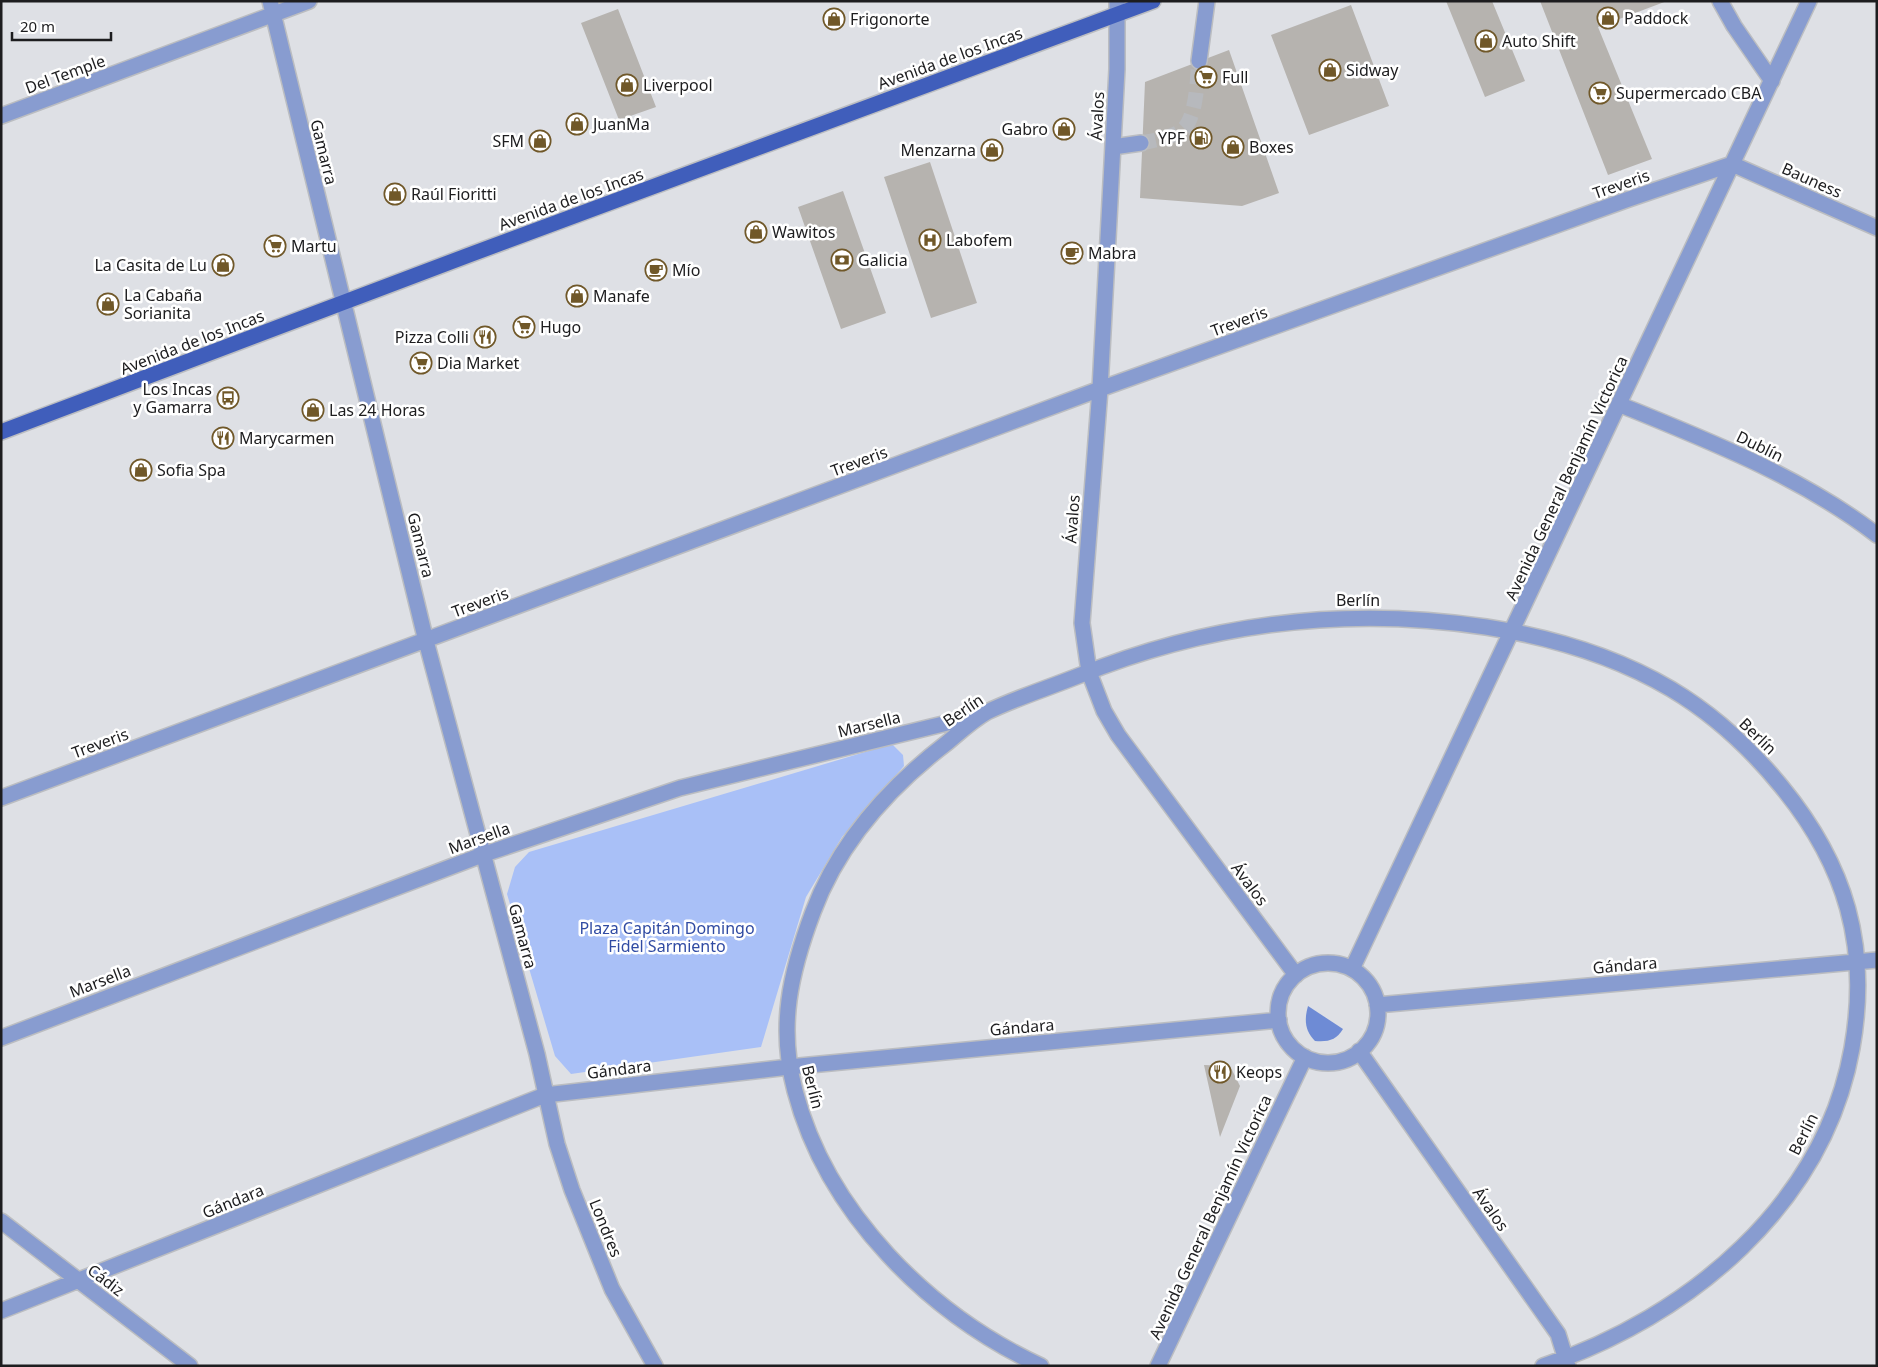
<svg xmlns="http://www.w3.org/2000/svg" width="1878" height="1367" font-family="'Noto Sans',sans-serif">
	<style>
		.green { fill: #a9c0f7 }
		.water { fill: #6e8bd5 }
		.building { fill: #b6b3af }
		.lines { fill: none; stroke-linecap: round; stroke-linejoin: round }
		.minor-tunnel { stroke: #b7b9bd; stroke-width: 15; stroke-dasharray: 15 8; stroke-linecap: butt }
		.minor-casing { stroke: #bbbdc1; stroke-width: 18 }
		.major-casing { stroke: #bbbdc1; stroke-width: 18 }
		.minor { stroke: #889cd0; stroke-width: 15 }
		.major { stroke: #405ebb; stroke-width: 15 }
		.labels { text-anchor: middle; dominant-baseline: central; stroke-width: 5; stroke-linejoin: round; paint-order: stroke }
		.poi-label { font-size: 16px; fill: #1d1d1f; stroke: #fff; text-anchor: start }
		.street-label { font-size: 16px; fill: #1d1d1f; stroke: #fff }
		.park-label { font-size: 16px; fill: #304ba3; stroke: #fff }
	</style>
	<rect width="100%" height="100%" fill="#dee0e5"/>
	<path class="green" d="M892,744L903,755L904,766L842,837L806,897L761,1047L571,1074L555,1056L507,894L515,867L529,852Z"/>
	<path class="water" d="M1308,1006L1343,1029C1336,1040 1329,1042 1315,1041C1305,1031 1304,1020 1308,1006Z"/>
	<path class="building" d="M1446,1H1492L1525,81L1485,97Z
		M1540,1H1667L1598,27L1652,159L1608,175Z
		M1351,5L1389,106L1309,135L1271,35Z
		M618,9L656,107L619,120L581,23Z
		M1229,50L1279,193L1242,206L1140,198L1145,82Z
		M930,162L977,303L931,318L884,177Z
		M843,191L886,313L841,329L798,207Z
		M1204,1065L1230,1066L1240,1086L1220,1137Z"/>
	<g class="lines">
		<path class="minor-tunnel" d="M1141,143C1155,140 1171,138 1182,130C1197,119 1197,78 1199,61"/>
		<g class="minor-casing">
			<path id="minor" d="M270,1L426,641L537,1054L557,1144L572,1190L612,1289L655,1366
				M1117,1V69L1100,389L1082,623L1089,672L1104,711L1118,735L1296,975
				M1720,1L1734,26L1772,81
				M1199,61L1207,1
				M1,116L309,1
				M1113,147L1141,143
				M1621,405C1709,441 1800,476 1877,535
				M1,798L1100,389L1629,199L1732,164L1877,228
				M1278 1013a50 50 0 1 1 100 0a50 50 0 1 1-100 0Z
				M1352,969L1809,1
				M1377,1005L1877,960
				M1,1038L482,855L680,788L976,716
				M1359,1051L1558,1334L1568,1366
				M1,1221L190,1366
				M1,1311L545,1095L789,1067L1279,1020
				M1041,1366C929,1314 827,1213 795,1091C778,1027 790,973 813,912C839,842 889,787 948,742C960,732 973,720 987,712C1016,698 1048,688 1078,676C1209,623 1346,606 1486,627C1550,637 1615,656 1671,689C1713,714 1750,748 1781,786C1846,865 1870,946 1852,1048C1824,1205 1689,1317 1543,1366
				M1158,1366L1305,1057"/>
		</g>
		<g class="major-casing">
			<path id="major" d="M1,432L469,255L1153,1"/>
		</g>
		<use href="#minor" class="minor"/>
		<use href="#major" class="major"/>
	</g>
	<defs>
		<g id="shop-ring" transform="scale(1.125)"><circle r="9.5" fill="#fff" stroke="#705829" stroke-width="1.5"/><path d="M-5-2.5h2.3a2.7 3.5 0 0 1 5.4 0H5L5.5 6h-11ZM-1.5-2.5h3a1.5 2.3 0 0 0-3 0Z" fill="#705829"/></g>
		<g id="supermarket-ring" transform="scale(1.125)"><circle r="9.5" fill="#fff" stroke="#705829" stroke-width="1.5"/><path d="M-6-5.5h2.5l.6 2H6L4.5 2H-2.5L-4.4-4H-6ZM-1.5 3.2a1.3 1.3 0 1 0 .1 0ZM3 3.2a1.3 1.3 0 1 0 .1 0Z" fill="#705829"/></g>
		<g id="fuel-ring" transform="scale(1.125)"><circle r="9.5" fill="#fff" stroke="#705829" stroke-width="1.5"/><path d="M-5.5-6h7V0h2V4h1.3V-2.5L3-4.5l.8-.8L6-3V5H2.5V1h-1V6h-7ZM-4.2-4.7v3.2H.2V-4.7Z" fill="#705829"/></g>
		<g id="hospital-ring" transform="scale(1.125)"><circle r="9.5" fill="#fff" stroke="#705829" stroke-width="1.5"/><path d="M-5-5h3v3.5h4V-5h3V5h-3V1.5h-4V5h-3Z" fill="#705829"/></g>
		<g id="cafe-ring" transform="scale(1.125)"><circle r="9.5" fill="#fff" stroke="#705829" stroke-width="1.5"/><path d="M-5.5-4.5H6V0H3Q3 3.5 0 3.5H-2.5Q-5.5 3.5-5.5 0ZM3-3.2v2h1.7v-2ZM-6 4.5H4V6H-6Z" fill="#705829"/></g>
		<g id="bank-ring" transform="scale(1.125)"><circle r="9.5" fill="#fff" stroke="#705829" stroke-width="1.5"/><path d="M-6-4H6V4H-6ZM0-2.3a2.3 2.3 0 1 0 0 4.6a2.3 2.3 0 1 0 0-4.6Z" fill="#705829"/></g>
		<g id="restaurant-ring" transform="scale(1.125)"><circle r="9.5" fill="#fff" stroke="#705829" stroke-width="1.5"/><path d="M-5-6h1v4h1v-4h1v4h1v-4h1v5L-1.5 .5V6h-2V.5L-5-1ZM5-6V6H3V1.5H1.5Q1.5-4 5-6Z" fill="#705829"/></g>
		<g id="bus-ring" transform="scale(1.125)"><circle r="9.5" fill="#fff" stroke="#705829" stroke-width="1.5"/><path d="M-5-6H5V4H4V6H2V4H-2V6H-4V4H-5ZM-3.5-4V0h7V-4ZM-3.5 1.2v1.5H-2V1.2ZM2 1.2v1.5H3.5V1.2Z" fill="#705829"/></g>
	</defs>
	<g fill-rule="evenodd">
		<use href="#shop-ring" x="1608" y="18"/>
		<use href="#shop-ring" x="834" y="19"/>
		<use href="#shop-ring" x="1486" y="41"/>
		<use href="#shop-ring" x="1330" y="70"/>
		<use href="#supermarket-ring" x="1206" y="77"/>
		<use href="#shop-ring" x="627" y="85"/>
		<use href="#supermarket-ring" x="1600" y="93"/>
		<use href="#shop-ring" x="577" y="124"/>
		<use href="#shop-ring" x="1064" y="129"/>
		<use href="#fuel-ring" x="1201" y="138"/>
		<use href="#shop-ring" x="540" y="141"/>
		<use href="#shop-ring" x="1233" y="147"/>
		<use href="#shop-ring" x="992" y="150"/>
		<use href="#shop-ring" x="395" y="194"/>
		<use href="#shop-ring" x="756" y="232"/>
		<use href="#hospital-ring" x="930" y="240"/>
		<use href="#supermarket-ring" x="275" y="246"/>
		<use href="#cafe-ring" x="1072" y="253"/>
		<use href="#bank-ring" x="842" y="260"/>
		<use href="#shop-ring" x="223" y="265"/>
		<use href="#cafe-ring" x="656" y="270"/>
		<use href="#shop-ring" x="577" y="296"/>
		<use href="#shop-ring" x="108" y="304"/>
		<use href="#supermarket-ring" x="524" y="327"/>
		<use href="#restaurant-ring" x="485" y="337"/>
		<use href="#supermarket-ring" x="421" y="363"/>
		<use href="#bus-ring" x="228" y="398"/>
		<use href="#shop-ring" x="313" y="410"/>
		<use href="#restaurant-ring" x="223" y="438"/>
		<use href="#shop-ring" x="141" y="470"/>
		<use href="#restaurant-ring" x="1220" y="1072"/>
	</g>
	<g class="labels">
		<g class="poi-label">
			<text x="1624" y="18">Paddock</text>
			<text x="850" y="19">Frigonorte</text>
			<text x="1502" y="41">Auto Shift</text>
			<text x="1346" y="70">Sidway</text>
			<text x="1222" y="77">Full</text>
			<text x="643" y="85">Liverpool</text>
			<text x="1616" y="93">Supermercado CBA</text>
			<text x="593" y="124">JuanMa</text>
			<text x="1048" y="129" text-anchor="end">Gabro</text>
			<text x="1185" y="138" text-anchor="end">YPF</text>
			<text x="524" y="141" text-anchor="end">SFM</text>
			<text x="1249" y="147">Boxes</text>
			<text x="976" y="150" text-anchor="end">Menzarna</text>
			<text x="411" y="194">Raúl Fioritti</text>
			<text x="772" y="232">Wawitos</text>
			<text x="946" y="240">Labofem</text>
			<text x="291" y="246">Martu</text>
			<text x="1088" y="253">Mabra</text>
			<text x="858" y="260">Galicia</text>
			<text x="207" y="265" text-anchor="end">La Casita de Lu</text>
			<text x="672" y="270">Mío</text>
			<text x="124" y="295">La Cabaña<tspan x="124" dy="18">Sorianita</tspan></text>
			<text x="593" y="296">Manafe</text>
			<text x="540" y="327">Hugo</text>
			<text x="469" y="337" text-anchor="end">Pizza Colli</text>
			<text x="437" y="363">Dia Market</text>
			<text x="212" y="389" text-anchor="end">Los Incas<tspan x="212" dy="18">y Gamarra</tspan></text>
			<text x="329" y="410">Las 24 Horas</text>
			<text x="239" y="438">Marycarmen</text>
			<text x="157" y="470">Sofia Spa</text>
			<text x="1236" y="1072">Keops</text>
		</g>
		<g class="street-label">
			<text transform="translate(950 58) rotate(-20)">Avenida de los Incas</text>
			<text transform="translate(65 74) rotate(-20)">Del Temple</text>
			<text transform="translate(1097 116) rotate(-87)">Ávalos</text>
			<text transform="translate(324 152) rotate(76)">Gamarra</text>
			<text transform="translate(1812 180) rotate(24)">Bauness</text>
			<text transform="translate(1621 184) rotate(-19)">Treveris</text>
			<text transform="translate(571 199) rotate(-20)">Avenida de los Incas</text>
			<text transform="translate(1239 321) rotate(-20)">Treveris</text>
			<text transform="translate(192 342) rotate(-21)">Avenida de los Incas</text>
			<text transform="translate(1760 446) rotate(26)">Dublín</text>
			<text transform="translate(859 461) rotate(-20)">Treveris</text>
			<text transform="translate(1566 478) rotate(-65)">Avenida General Benjamín Victorica</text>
			<text transform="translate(1072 519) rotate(-86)">Ávalos</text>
			<text transform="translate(421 545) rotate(76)">Gamarra</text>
			<text x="1358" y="600">Berlín</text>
			<text transform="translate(480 602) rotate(-20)">Treveris</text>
			<text transform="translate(963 710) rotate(-34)">Berlín</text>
			<text transform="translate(869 724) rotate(-14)">Marsella</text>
			<text transform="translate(1758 736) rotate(44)">Berlín</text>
			<text transform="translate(100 743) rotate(-20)">Treveris</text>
			<text transform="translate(479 838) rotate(-20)">Marsella</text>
			<text transform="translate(1250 884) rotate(53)">Ávalos</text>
			<text transform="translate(523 936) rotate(75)">Gamarra</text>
			<text transform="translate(1625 965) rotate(-5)">Gándara</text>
			<text transform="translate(100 981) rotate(-21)">Marsella</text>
			<text transform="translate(1022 1027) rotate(-5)">Gándara</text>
			<text transform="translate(619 1069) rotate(-7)">Gándara</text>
			<text transform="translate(813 1087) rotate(76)">Berlín</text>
			<text transform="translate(1803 1134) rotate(-63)">Berlín</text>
			<text transform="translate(233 1201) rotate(-22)">Gándara</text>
			<text transform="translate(1491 1209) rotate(55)">Ávalos</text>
			<text transform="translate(1210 1217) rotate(-65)">Avenida General Benjamín Victorica</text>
			<text transform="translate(606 1228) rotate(68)">Londres</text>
			<text transform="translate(106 1280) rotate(37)">Cádiz</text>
		</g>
		<g class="park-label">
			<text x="667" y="928">Plaza Capitán Domingo<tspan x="667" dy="18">Fidel Sarmiento</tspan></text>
		</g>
	</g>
	<rect width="1878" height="1367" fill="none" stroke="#1d1d1f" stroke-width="5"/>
	<path d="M12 32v8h99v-8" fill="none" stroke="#1d1d1f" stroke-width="2.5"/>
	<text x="20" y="32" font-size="15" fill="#1d1d1f" stroke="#ffffff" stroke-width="4" paint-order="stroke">20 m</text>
</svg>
